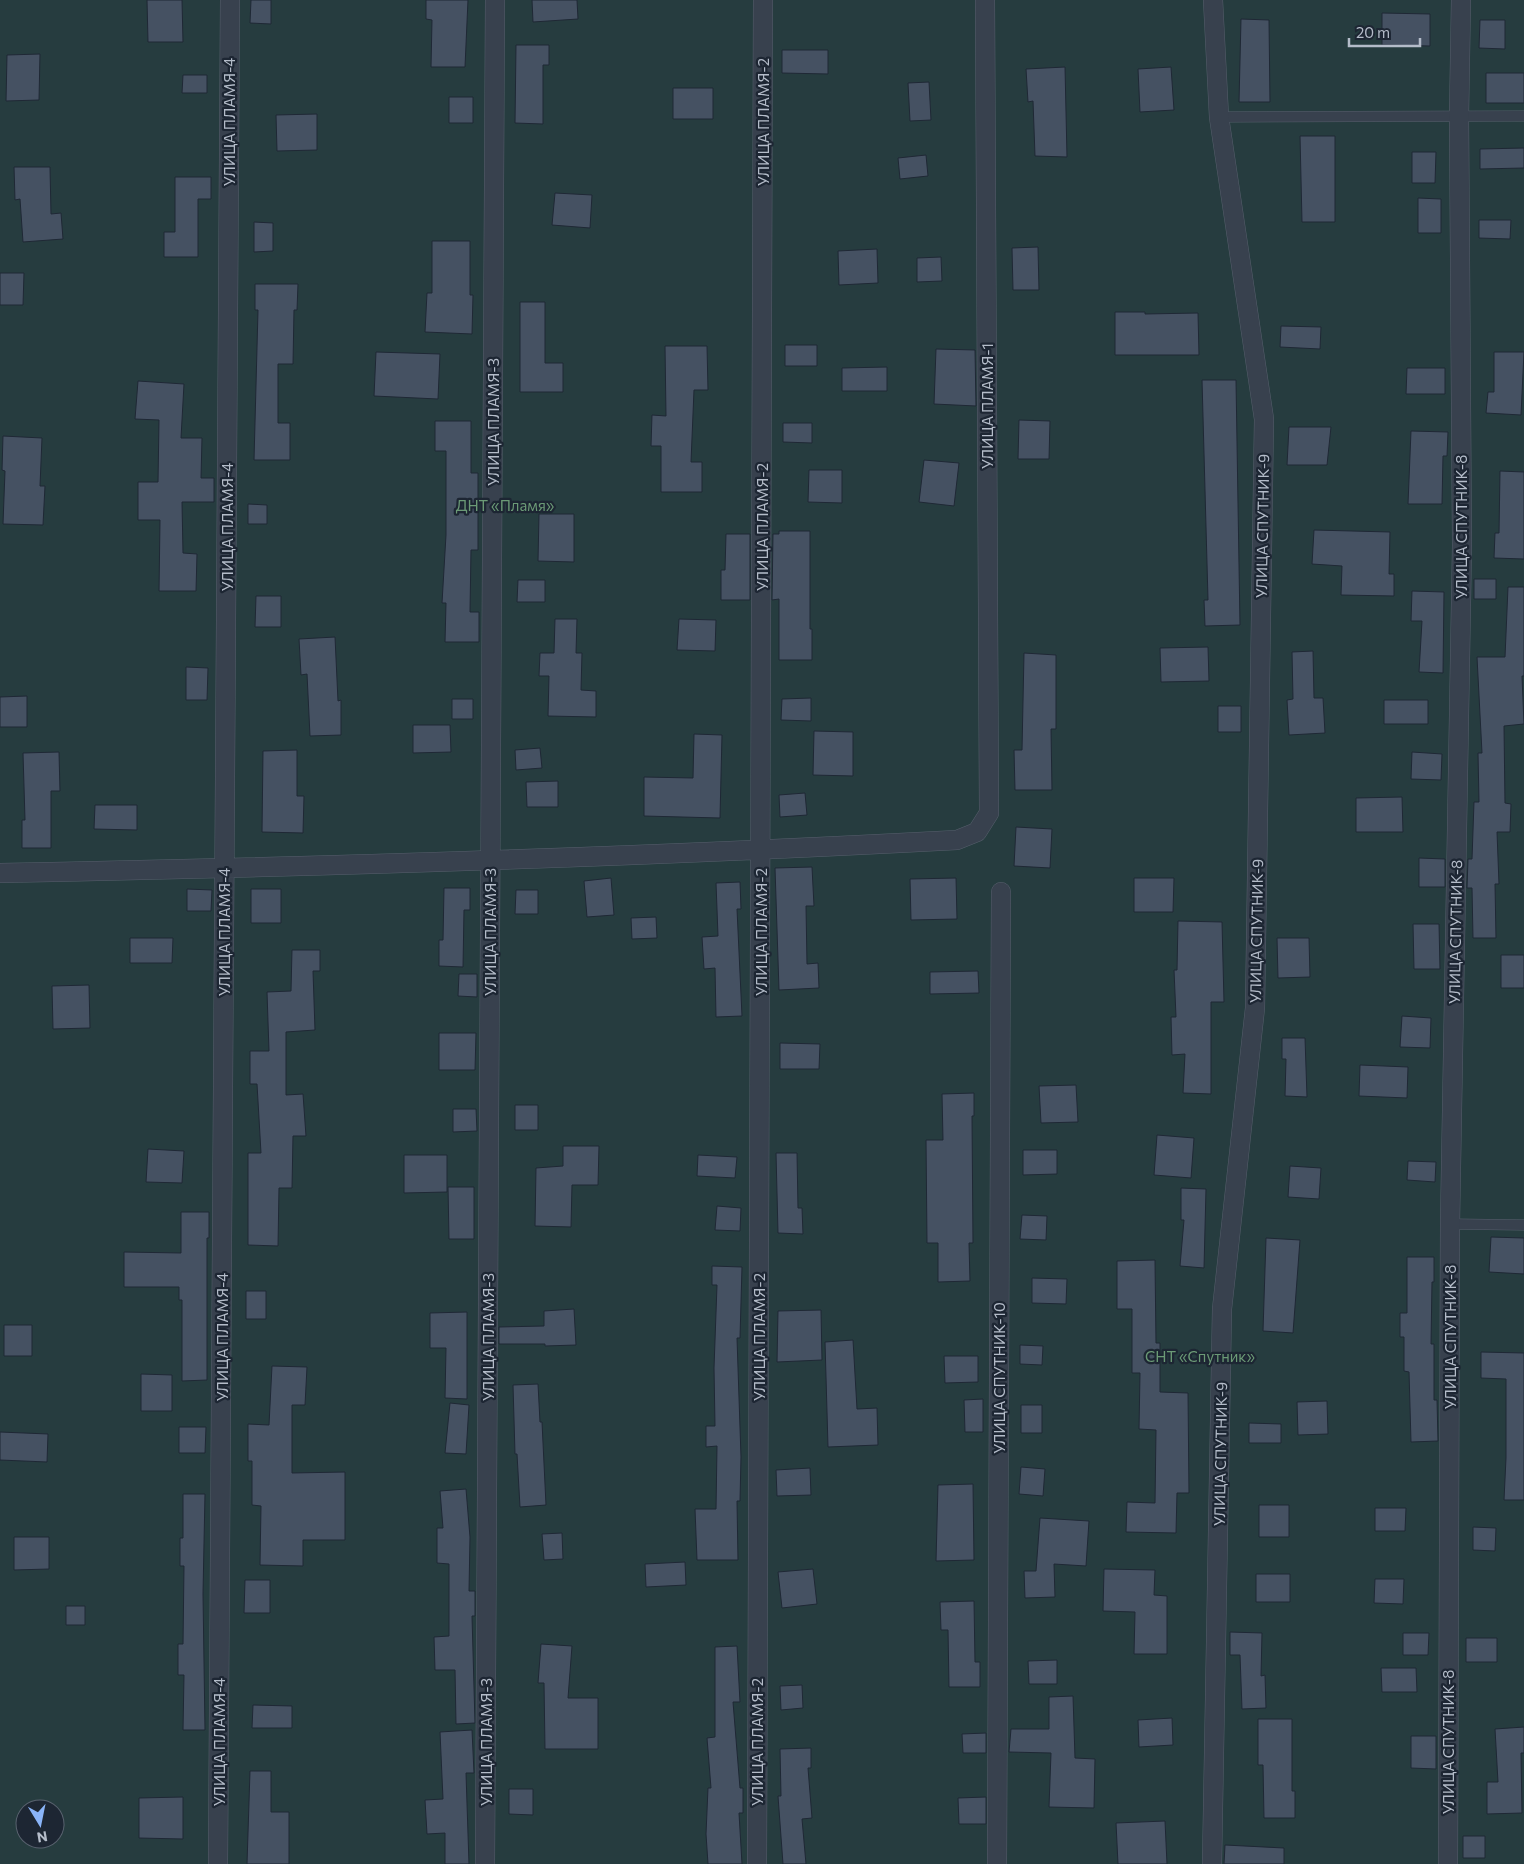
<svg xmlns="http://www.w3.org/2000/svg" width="1524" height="1864" font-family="Commissioner,sans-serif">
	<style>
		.green { fill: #263c3f; fill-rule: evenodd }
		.building { fill: #455162; stroke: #1f2835 }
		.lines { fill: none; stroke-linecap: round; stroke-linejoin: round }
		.service-casing { stroke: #565f6c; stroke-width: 11 }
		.minor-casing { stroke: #565f6c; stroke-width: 20 }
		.service { stroke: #38414e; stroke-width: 10 }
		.minor { stroke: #38414e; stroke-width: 19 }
		.labels { text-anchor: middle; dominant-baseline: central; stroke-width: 4.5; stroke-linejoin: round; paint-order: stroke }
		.street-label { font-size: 15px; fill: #b4bcc9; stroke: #1d2633 }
		.park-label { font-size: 15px; fill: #6b9a76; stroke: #1d2633 }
	</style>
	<rect width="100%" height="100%" fill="#242f3e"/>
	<path class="green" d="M0,0H1524V1864H0ZM25,1809H55V1839H25Z"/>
	<path class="building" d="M147,0H182L183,42H148Z
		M251,0H271V24L250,23Z
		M426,0H468L465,67H431L432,20L426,19Z
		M532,0H577L578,19L533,22Z
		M1382,13L1430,14V46L1382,45Z
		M1241,19L1269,20L1270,102H1239Z
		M1480,20H1505V49L1479,48Z
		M516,45H549V65H543V124L515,123Z
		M782,50H828V74L782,73Z
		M40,54L39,100L6,101L7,55Z
		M1065,67L1067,157L1035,156L1033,101L1028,102L1026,69Z
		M1171,67L1174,110L1140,112L1138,69Z
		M1486,73H1524V103H1486Z
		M183,75H207V93H182Z
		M929,82L931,120L910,121L908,83Z
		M673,88H713V119H673Z
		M449,97H473V123H449Z
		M317,114V150L277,151L276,115Z
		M1300,136H1335V222H1302Z
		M1524,148V168L1480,169V149Z
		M1412,152H1436L1435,183H1412Z
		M926,155L928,176L900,179L898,158Z
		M14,167H50L51,214L61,213L63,239L23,242L20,199L15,200Z
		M175,177H211V199H198V257H164V232H175Z
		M555,193L592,195L590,228L552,225Z
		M1418,198L1441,199V233H1418Z
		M1479,220H1511L1510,239L1479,238Z
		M254,222L273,223V251L254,252Z
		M432,241H470V295H473L472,334L425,332L427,293H432Z
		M1038,247L1039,290H1013L1012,248Z
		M877,249L878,283L839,285L838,251Z
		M941,257L942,281L917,282V258Z
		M0,273H24L23,305H0Z
		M255,284H298L297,310H294L293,364H278V423H290V460H254L258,310H255Z
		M520,302H545V363H563V392H520Z
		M1115,312H1145V314L1198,313L1199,355H1115Z
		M1281,326L1321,327L1320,349L1280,347Z
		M785,345H817V366H785Z
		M665,346H707L708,390H694L691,462H702V492H661V446H651L652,415L666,416Z
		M936,349L975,350L976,406L934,404Z
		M376,352L440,354L438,399L374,396Z
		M1494,352H1524L1521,415L1486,413L1488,392H1494Z
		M887,367V391H842V368Z
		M1407,368H1445V394H1406Z
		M1202,380H1236L1240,625L1205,626L1204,600H1208Z
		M138,381L184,384L181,438H202L201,478H214V502H182L183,553L197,554L196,591H159L160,520H138V482H158L159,420L135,419Z
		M1019,420L1050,421L1049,459H1018Z
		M435,421H471V473H478V550H471L470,612H479V642H445L446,603H442L446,535V451H435Z
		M783,423H812V443L783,442Z
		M1289,427H1331L1327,465H1287Z
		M1411,431L1448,432L1447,456H1443L1442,504H1408Z
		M3,436L42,438L40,486H45L43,525L3,524L5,471L2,470Z
		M924,460L959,463L954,506L919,502Z
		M809,470H842V503L808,502Z
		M1500,471L1524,472V559L1494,558L1495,533H1499Z
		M248,504L267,505V524H248Z
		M539,514H574V562L538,561Z
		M1314,530L1390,532L1389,574H1394V596L1341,595L1342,566L1312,564Z
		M779,531H810V629H812V660H779V599L772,600L773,534H779Z
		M726,534H750V600H721V570H725Z
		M1474,579H1496V599H1474Z
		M518,580H545V602H517Z
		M1508,587H1524V676H1522L1524,724L1504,726L1505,803L1511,804L1510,832H1497L1499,884H1495L1496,938H1473L1472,888H1467L1468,859H1472L1474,802H1479L1478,753H1482L1477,657H1505Z
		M1412,591L1444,592L1443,673L1419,672L1422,621H1411Z
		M256,596H281V627H255Z
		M555,619H577L576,653H582L581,690L596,691V717L548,716L549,676H539L540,653H554Z
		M679,619L716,620L715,651L677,650Z
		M335,637L338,701L341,700V735L310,736L307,674L301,675L299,639Z
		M1208,647L1209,681L1161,682L1160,648Z
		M1313,651L1314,698H1323L1325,733L1289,735L1287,700L1293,699L1292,652Z
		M1024,653L1056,655V729H1051L1052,790H1015L1014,750H1022Z
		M186,667L208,668L207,700H186Z
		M27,696V727H0V697Z
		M811,698V721L781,720L782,699Z
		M452,699H473V719H452Z
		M1384,700H1428V724H1384Z
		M1218,706H1241V732H1218Z
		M413,725H450L451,752L413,753Z
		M814,731L853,732V776L813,775Z
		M694,734L722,735L720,818L644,816V777L693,778Z
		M540,748L542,768L516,770L515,750Z
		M297,750V796H304L303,833L262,832L263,751Z
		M59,752L60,791H51V848H22V820H25L23,753Z
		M1412,752L1442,754L1441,780L1411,779Z
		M558,781V807H527L526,782Z
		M805,793L807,815L780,817L779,795Z
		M1402,797L1403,832H1356V798Z
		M95,805H137V830L94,829Z
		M1016,827L1052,829L1050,868L1014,866Z
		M1419,858L1445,859V887H1419Z
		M812,867L814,906H806L807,964L818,963L819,988L779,990L775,868Z
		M611,878L614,915L587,917L584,881Z
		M956,878L957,919L911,920L910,879Z
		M1134,878H1174L1173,912H1134Z
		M740,882L741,909H737L742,1016L716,1017L715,968L704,969L702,937L718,936L716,883Z
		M444,888H470V910H464L463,967L439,966V940H443Z
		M187,889L212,890L211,911H187Z
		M251,889H281V923H251Z
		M516,890H538V914H515Z
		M656,917L657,938L632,939L631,918Z
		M1178,921L1222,922L1224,1002H1211V1094L1183,1093L1185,1054L1172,1055L1171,1017H1176L1174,970H1177Z
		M1413,924H1439L1440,969H1414Z
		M130,938H173L172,963H130Z
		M1277,938H1309L1310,977L1278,978Z
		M292,950H320V971H313L315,1030L286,1032V1095L303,1094L306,1136H293L292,1188H279L278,1246L248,1245V1153H261L257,1084H250V1051H269L267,992L291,991Z
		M1501,955H1524V988H1501Z
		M978,971L979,993L930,994V972Z
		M459,974H477V997L458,996Z
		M89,985L90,1028L53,1029L52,986Z
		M1402,1016L1431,1018L1430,1048L1400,1047Z
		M439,1033H476L475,1070H439Z
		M1282,1038H1305L1307,1097L1285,1096L1286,1059H1282Z
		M780,1043L820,1044L819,1069H780Z
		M1360,1065L1408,1067L1407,1098L1359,1096Z
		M1076,1085L1078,1122L1041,1123L1039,1086Z
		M974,1093V1116H972L973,1243H969L970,1281L938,1282V1243H927L926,1140H943L942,1094Z
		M515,1105H538V1130H515Z
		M453,1109H476L477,1131L453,1132Z
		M1157,1135L1194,1138L1191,1178L1154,1175Z
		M563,1146H599L598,1185H572L571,1227L535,1226L536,1168L563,1166Z
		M148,1149L184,1151L182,1183L146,1182Z
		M1023,1150H1057V1174L1023,1175Z
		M776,1153H797L798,1208H802L803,1234L778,1233Z
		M404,1155H447V1192L404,1193Z
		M698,1155L737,1157L735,1178L697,1176Z
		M1408,1161L1436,1162L1435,1182L1407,1180Z
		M1290,1166L1321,1168L1319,1199L1288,1197Z
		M448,1187H474V1239H449Z
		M1181,1188L1206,1189L1204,1268L1180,1266L1184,1220H1181Z
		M717,1206L741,1208L740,1231L715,1230Z
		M181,1212H209V1238H207V1380L182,1381V1300H179V1287H124V1252L181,1253Z
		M1022,1215L1047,1216L1046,1240L1020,1239Z
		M1491,1237L1524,1238V1274L1489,1272Z
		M1266,1238L1300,1240L1293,1333L1263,1331Z
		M1407,1257H1434V1282H1432L1431,1344H1434V1400H1437L1438,1441L1411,1442L1409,1372L1404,1371V1337H1400V1313H1407Z
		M1155,1260L1156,1343H1160V1392L1188,1393L1189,1493H1177L1176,1533L1126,1532L1127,1502L1155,1503L1156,1430L1139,1429L1140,1373H1132V1309H1117V1261Z
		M712,1266L742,1267L740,1338H737L741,1457L740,1501H737L738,1560H697L695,1509H716L717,1446L706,1447V1426H715L714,1368L717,1285H712Z
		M1032,1278L1067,1279L1066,1304L1032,1303Z
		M246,1291H266V1319H246Z
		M574,1309L576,1345L545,1346V1344H499V1327L544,1326V1311Z
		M821,1310L822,1360L777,1362L778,1311Z
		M467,1312V1399L445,1398L446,1348H430V1313Z
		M4,1325H32V1356H4Z
		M853,1340L857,1409L877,1408L878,1445L828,1447L825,1342Z
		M1020,1345L1043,1346L1042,1365L1020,1364Z
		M1481,1352L1524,1353V1500H1504L1506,1458V1379L1481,1378Z
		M944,1356H978V1382L945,1383Z
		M272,1366L307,1367L305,1405H292V1473L345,1472V1540H303V1566L260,1565L261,1506L252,1505V1461H248V1424L269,1425Z
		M141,1374L172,1375V1411H141Z
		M538,1384L540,1422H542L546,1505L520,1507L517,1454H515L513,1385Z
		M983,1399V1432H965L964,1400Z
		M1327,1401L1328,1434L1298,1435L1297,1402Z
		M450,1403L469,1405L466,1454L445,1453Z
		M1021,1405H1042V1433H1021Z
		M1249,1423L1281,1424V1443H1249Z
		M179,1427H206L205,1453H179Z
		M0,1432L48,1434L47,1462L0,1460Z
		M1021,1467L1045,1469L1043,1496L1019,1494Z
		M810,1468L811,1495L777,1496L776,1470Z
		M973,1484L974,1560L936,1561L938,1485Z
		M466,1489L470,1537L469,1591H475V1616H472L475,1723L456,1724L455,1670H435L434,1637L449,1636V1564L437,1563V1528H443L440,1491Z
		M183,1494H205L203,1594L205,1730H183L184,1675H178V1644H183L184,1566H180V1538H183Z
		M1259,1505H1289V1537H1259Z
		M1375,1508H1406L1405,1531H1375Z
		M1040,1518L1089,1521L1086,1566L1054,1564L1055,1597L1025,1598L1024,1571H1036Z
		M1473,1527L1496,1528L1495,1551L1473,1550Z
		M562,1533L563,1559L544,1560L542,1534Z
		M14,1537H49V1569L14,1570Z
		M685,1562L686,1585L646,1587L645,1564Z
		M813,1569L817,1604L782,1608L778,1572Z
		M1104,1569L1155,1570L1154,1595L1167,1596V1654H1134L1135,1612L1103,1611Z
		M1256,1574H1290V1602H1256Z
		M1375,1579H1404L1403,1604L1374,1603Z
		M245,1580H270V1613H244Z
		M974,1601L975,1662H980V1687H949L948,1630H941L940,1602Z
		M66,1606H85V1625H66Z
		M1230,1632L1262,1633L1261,1676L1265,1675L1266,1708L1242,1709L1240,1655H1230Z
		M1403,1633H1429L1428,1655H1403Z
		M1466,1638H1497V1662H1466Z
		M541,1644L572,1646L568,1698H598V1749H545L544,1683H538Z
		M737,1646L740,1702H733L740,1788H743V1813H739L742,1864H708L706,1834L708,1788H711L707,1738L715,1737V1647Z
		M1057,1660V1684H1029L1028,1661Z
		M1381,1668H1416L1417,1692H1382Z
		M802,1685L803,1708L781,1710L780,1686Z
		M1073,1696L1075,1758L1095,1759L1094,1808L1049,1807L1051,1753L1009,1752L1011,1729H1049V1697Z
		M253,1705L292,1706V1728H252Z
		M1172,1718L1173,1745L1139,1747L1138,1720Z
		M1258,1719H1292V1791H1295V1818H1264L1263,1765H1258Z
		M1524,1727V1753H1521L1522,1813L1487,1814V1782H1498L1495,1729Z
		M472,1730L474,1773H466L469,1864H445V1833L427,1834L425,1800L443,1799L440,1732Z
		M986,1733V1753H963L962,1734Z
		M1411,1736H1436V1769L1411,1768Z
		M811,1748V1768H808L812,1818L802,1819L806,1864H783L778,1796H781L780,1749Z
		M250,1771H271V1812H289V1864H247Z
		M509,1789H533V1815L509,1814Z
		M183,1797V1839L139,1838V1798Z
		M986,1797V1824H959L958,1798Z
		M1165,1821L1167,1864H1118L1116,1823Z
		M1463,1836H1485V1858H1463Z
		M1225,1845L1284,1848V1864H1224Z"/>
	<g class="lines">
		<g class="service-casing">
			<path id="service" d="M1219,117L1524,116
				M1450,1224L1524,1225"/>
		</g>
		<g class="minor-casing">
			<path id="minor" d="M0,873C319,867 638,857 957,840L977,832L989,813L985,0
				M218,1864L230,0
				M485,1864L495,0
				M757,1864L763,0
				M997,1864L1001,892
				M1212,1864L1222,1309L1255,1008L1264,419L1219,117L1213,0
				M1448,1864L1450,1224L1462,546L1459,116L1461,0"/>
		</g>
		<use href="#service" class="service"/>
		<use href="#minor" class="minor"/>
	</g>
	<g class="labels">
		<g class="street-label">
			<text transform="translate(229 122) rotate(-90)">УЛИЦА ПЛАМЯ-4</text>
			<text transform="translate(763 122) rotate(-90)">УЛИЦА ПЛАМЯ-2</text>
			<text transform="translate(987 406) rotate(-90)">УЛИЦА ПЛАМЯ-1</text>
			<text transform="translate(493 422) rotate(-90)">УЛИЦА ПЛАМЯ-3</text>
			<text transform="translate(1262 526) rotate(-89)">УЛИЦА СПУТНИК-9</text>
			<text transform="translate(227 527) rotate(-90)">УЛИЦА ПЛАМЯ-4</text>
			<text transform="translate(762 527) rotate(-90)">УЛИЦА ПЛАМЯ-2</text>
			<text transform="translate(1461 527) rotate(-90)">УЛИЦА СПУТНИК-8</text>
			<text transform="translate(1256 931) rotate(-89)">УЛИЦА СПУТНИК-9</text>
			<text transform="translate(224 932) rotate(-90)">УЛИЦА ПЛАМЯ-4</text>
			<text transform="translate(490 932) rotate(-90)">УЛИЦА ПЛАМЯ-3</text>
			<text transform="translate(761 932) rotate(-90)">УЛИЦА ПЛАМЯ-2</text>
			<text transform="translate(1455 932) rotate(-89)">УЛИЦА СПУТНИК-8</text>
			<text transform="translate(222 1337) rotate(-90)">УЛИЦА ПЛАМЯ-4</text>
			<text transform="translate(488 1337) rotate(-90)">УЛИЦА ПЛАМЯ-3</text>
			<text transform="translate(759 1337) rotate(-90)">УЛИЦА ПЛАМЯ-2</text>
			<text transform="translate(1450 1337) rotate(-90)">УЛИЦА СПУТНИК-8</text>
			<text transform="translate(999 1378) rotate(-90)">УЛИЦА СПУТНИК-10</text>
			<text transform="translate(1220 1454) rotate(-89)">УЛИЦА СПУТНИК-9</text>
			<text transform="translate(219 1742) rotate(-90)">УЛИЦА ПЛАМЯ-4</text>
			<text transform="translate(486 1742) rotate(-90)">УЛИЦА ПЛАМЯ-3</text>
			<text transform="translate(757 1742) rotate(-90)">УЛИЦА ПЛАМЯ-2</text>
			<text transform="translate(1448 1742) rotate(-90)">УЛИЦА СПУТНИК-8</text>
		</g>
		<g class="park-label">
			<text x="505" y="505">ДНТ «Пламя»</text>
			<text x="1200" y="1356">СНТ «Спутник»</text>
		</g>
	</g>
	<g transform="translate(40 1824) rotate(170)"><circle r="24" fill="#1d2633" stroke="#59626f"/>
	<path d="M0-4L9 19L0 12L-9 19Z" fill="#8ab4f8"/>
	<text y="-8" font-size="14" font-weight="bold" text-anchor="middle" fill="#b4bcc9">N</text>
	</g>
	<path d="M1349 38v8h71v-8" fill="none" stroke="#b4bcc9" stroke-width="2.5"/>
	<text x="1356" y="38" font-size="15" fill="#b4bcc9" stroke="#1d2633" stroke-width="4" paint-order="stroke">20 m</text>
</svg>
